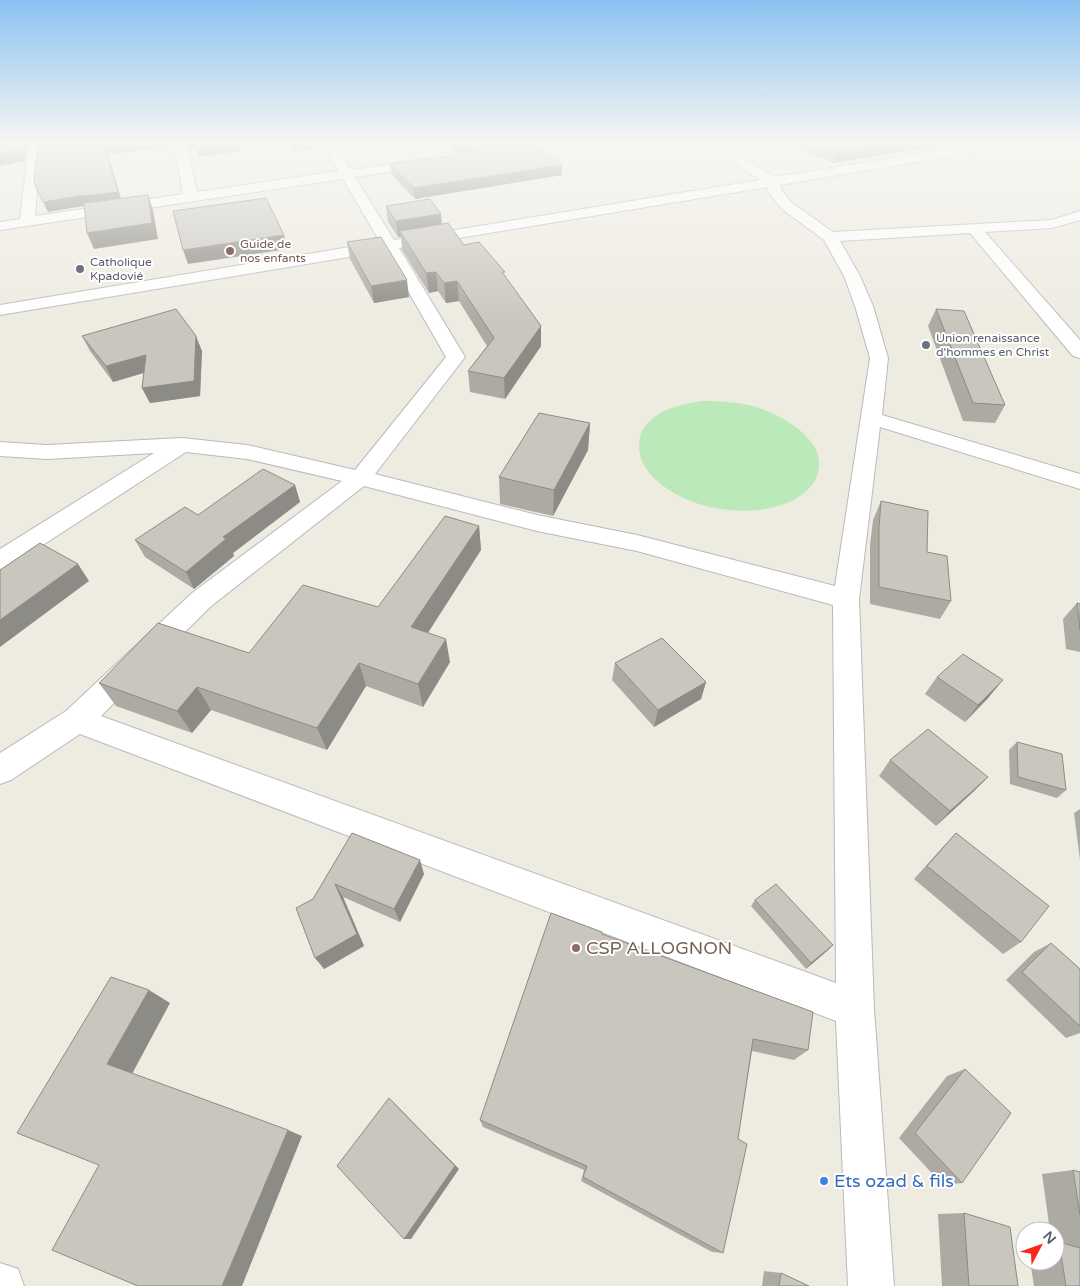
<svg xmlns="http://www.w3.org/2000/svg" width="1080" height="1286" font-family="'Varela Round',sans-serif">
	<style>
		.green { fill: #bbe9ba }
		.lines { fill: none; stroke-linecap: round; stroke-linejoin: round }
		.minor-casing { stroke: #b7babf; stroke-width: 2 }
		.minor { fill: #fff; fill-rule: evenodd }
		.wall { fill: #adaaa3 }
		.shaded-wall { fill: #8d8b85 }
		.building { fill: #c9c6be; stroke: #8d8b85 }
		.education-dot { fill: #8d6e63; stroke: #fff; stroke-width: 2 }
		.worship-dot { fill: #6b7280; stroke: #fff; stroke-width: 2 }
		.shop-dot { fill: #3f7fe0; stroke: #fff; stroke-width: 2 }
		.labels { text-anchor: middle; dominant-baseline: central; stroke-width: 4; stroke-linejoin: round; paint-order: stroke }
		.far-education-label { font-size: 12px; fill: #785e54; stroke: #fff; text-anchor: start }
		.far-worship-label { font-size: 12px; fill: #5b616d; stroke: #fff; text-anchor: start }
		.near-education-label { font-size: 18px; fill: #785e54; stroke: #fff; text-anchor: start }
		.near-shop-label { font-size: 18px; fill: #366cbe; stroke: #fff; text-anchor: start }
	</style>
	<rect width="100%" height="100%" fill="#eeebe1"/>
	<path class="green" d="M703,401C721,401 739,402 756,407C785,416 836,445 814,482C804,498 783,506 765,509C726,515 681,505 653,477C645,469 639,458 639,447C638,414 678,404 703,401Z"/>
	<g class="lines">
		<g class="minor-casing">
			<path id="minor" d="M29,143H41L35,216L183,194L174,143H186L197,192L338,171L322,143H334L351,170L429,158L434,159L436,162L429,166L355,177L394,240L760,180L705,143H719L775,177L985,143H1012L1006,147L780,185L782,191L792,203L833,232L1051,220L1080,211V220L1052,228L985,232L1080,340V358L1073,356L970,233L840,241L860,276L873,306L888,358L882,415L1080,474V489L880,427L859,599L874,1009L894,1286H848L836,1021L80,734L11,780L0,784V753L66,711L192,593L342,481L247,459L186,452L9,567L0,570V549L154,453L47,459L0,456V442L47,445L182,438L247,445L355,470L446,357L385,251L0,315V305L380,242L343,179L0,230V222L20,219ZM767,187L768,192L782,209L824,240L844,276L855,306L870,358L835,586L637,535L537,515L375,474L465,357L399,248ZM364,486L537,531L637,551L833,605L836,983L101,716L210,607Z
				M537,143H567L561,147L499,156L493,152L499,148Z
				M0,1263L18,1269L24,1286H0Z"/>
		</g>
		<use href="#minor" class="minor"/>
	</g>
	<path class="wall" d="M287,143H314V149L292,152Z
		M445,143H526L455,153Z
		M785,143H954L833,163Z
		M464,152L562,165V175L415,199L392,175L390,164L464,154Z
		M386,206L441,214L442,224L464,245L505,276L541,326V346L505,399L470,392L468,371L487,346L459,301L446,303L438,291L429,293L402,250L401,237H398L388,222Z
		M347,242L409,297L374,303L350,259Z
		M936,309L1005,405L995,423L963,421L928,326Z
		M82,336L202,351L200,396L150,403L142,388L144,373L113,382L90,351Z
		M590,423L588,450L553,516L500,504L499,477Z
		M295,485L300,502L233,553L234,556L194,589L145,557L135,540L198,515Z
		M881,501L927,552L951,601L940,619L870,604V545L873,520Z
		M479,526L481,550L428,633L450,662L423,707L366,686L327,750L211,710L192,733L116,706L99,683L249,653L378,607Z
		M1077,603L1080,604V652L1066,649L1063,619Z
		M615,663L706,682L701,699L654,727L612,680Z
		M937,677L989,697L965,722L925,694Z
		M1017,742L1066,790L1057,798L1010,784L1009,750Z
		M890,760L988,777L973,792L936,826L879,776Z
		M1080,809V860L1074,813Z
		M352,833L424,874L400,922L343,897L364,946L324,969L313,899Z
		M956,833L1021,942L1003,954L914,879L942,848Z
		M755,900L833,945L827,951L806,969L751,906Z
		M602,934L808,1050L794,1060L752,1051L738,1139L723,1253L712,1252L581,1181L584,1170L483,1127L480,1120Z
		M1051,943L1080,969V1033L1066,1038L1006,980L1034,952Z
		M965,1069L962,1183L943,1185L899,1138L947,1076Z
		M1073,1170L1080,1172V1286H1034L1030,1261H1055V1231H1050L1042,1174Z
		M964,1213L1018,1286H942L938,1214Z
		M764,1271L781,1273L809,1286H762Z"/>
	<path class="shaded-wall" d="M22,143H28L25,163L23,161L0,166V155Z
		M119,143H174L173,147L108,154L122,202L89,205L48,212L43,202L85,195L104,144Z
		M187,143H194L196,149L189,150Z
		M231,143H239L242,151L199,157L196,147Z
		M290,143H314V149L292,152Z
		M475,143H526L455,153V146Z
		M894,143H954L833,163L836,152Z
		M562,165V175L415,199L414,188Z
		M148,195L153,210L158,239L94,249L87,233Z
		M441,214L442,230L400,231L401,237H398L396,221Z
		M284,235L288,249L188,264L183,250Z
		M436,272L438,291L429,293L426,273Z
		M407,280L409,297L374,303L371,286Z
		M457,281L459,301L446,303L444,283Z
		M541,326V346L505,399L504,378Z
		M196,336L202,351L200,396L150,403L142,388Z
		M146,355L153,370L113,382L106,366Z
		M590,423L588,450L553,516L554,490Z
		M295,485L300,502L233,553L234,556L194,589L186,572L223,537Z
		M479,526L481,550L416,651L411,627Z
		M78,564L89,581L0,647V620Z
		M446,639L450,662L423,707L418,684Z
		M359,663L366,686L327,750L317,728Z
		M1003,680L989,697L965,722L978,705Z
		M706,682L701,699L654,727L658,710Z
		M197,687L211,710L192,733L177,711Z
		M988,777L973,792L936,826L950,811Z
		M420,860L424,874L400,922L394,909Z
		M335,884L343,897L364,946L324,969L315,958Z
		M833,945L827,951L806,969L811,963Z
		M149,990L170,1003L132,1074L107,1064Z
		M395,1104L459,1169L411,1239H404Z
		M288,1130L302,1136L242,1286H222Z"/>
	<path class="building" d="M0,143H22L20,154L19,151L0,155Z
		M38,143H119L104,144L118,192L85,196V195L43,202L34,183Z
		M194,143H231L196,147Z
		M452,143H475L455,146Z
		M531,143L562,165L414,188L390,164L465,154L464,152Z
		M813,143H894L836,152Z
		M148,195L152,223L87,233L84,203Z
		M266,198L284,235L183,250L173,211Z
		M430,199L441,214L396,221L386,206Z
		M448,223L464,245L479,242L505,272H502L541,326L504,378L468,371L494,338L457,281L444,283L436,272L426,273L400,231Z
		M381,237L407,280L371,286L347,242Z
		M176,309L196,336L194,381L142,388L146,355L106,366L82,336Z
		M936,309L964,311L1005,405L973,403Z
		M539,413L590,423L554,490L499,477Z
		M263,469L295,485L223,537L226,539L186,572L135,540L185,507L198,515Z
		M881,501L928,511L927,552L947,556L951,601L879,587V527Z
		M445,516L479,526L411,627L446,639L418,684L359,663L317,728L197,687L177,711L99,683L158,623L249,653L303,585L378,607Z
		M40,543L78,564L0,620V570Z
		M1077,603L1080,604V630Z
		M662,638L706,682L658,710L615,663Z
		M963,654L1003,680L978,705L937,677Z
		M928,729L988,777L950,811L890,760Z
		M1017,742L1062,754L1066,790L1018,777Z
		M352,833L420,860L394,909L335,884L357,934L315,958L296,908L313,899Z
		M956,833L1049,906L1021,942L927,866Z
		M776,884L833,945L811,963L755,900Z
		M551,913L602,932V934L813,1012L808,1050L753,1039L738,1139L747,1144L723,1253L583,1177L587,1166L480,1120Z
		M1051,943L1080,969V1026L1022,972Z
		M111,977L149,990L107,1064L288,1130L222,1286H138L52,1250L99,1165L17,1133Z
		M965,1069L1011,1113L962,1183L915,1133Z
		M389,1098L455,1166L404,1239L337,1166Z
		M1073,1170L1080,1172V1215Z
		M964,1213L1010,1227L1018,1286H969Z
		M1059,1242L1080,1248V1286H1066Z
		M781,1273L809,1286H779Z"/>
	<linearGradient id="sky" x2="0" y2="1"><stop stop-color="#8bc2f1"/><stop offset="0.44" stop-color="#f7f6f2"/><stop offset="1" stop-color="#f7f6f2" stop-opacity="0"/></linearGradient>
	<rect width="1080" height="323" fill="url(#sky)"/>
	<g class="education-dot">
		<circle cx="230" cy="251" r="5"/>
		<circle cx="576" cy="948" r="5"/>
	</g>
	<g class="worship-dot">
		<circle cx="80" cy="269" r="5"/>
		<circle cx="926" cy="345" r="5"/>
	</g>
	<circle class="shop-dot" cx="824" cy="1181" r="5"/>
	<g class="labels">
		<g class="far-education-label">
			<text x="240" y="244">Guide de<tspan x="240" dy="14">nos enfants</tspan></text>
		</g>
		<g class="far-worship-label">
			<text x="90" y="262">Catholique<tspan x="90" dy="14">Kpadovié</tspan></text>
			<text x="936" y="338">Union renaissance<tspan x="936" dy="14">d'hommes en Christ</tspan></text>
		</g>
		<g class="near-education-label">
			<text x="586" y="948">CSP ALLOGNON</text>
		</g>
		<g class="near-shop-label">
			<text x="834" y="1181">Ets ozad &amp; fils</text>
		</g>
	</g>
	<g transform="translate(1040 1246) rotate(49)"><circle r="24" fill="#ffffff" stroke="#bdbfc1"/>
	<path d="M0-4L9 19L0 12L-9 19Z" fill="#fb291a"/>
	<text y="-8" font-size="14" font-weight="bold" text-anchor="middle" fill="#5a5e64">N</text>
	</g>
</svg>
